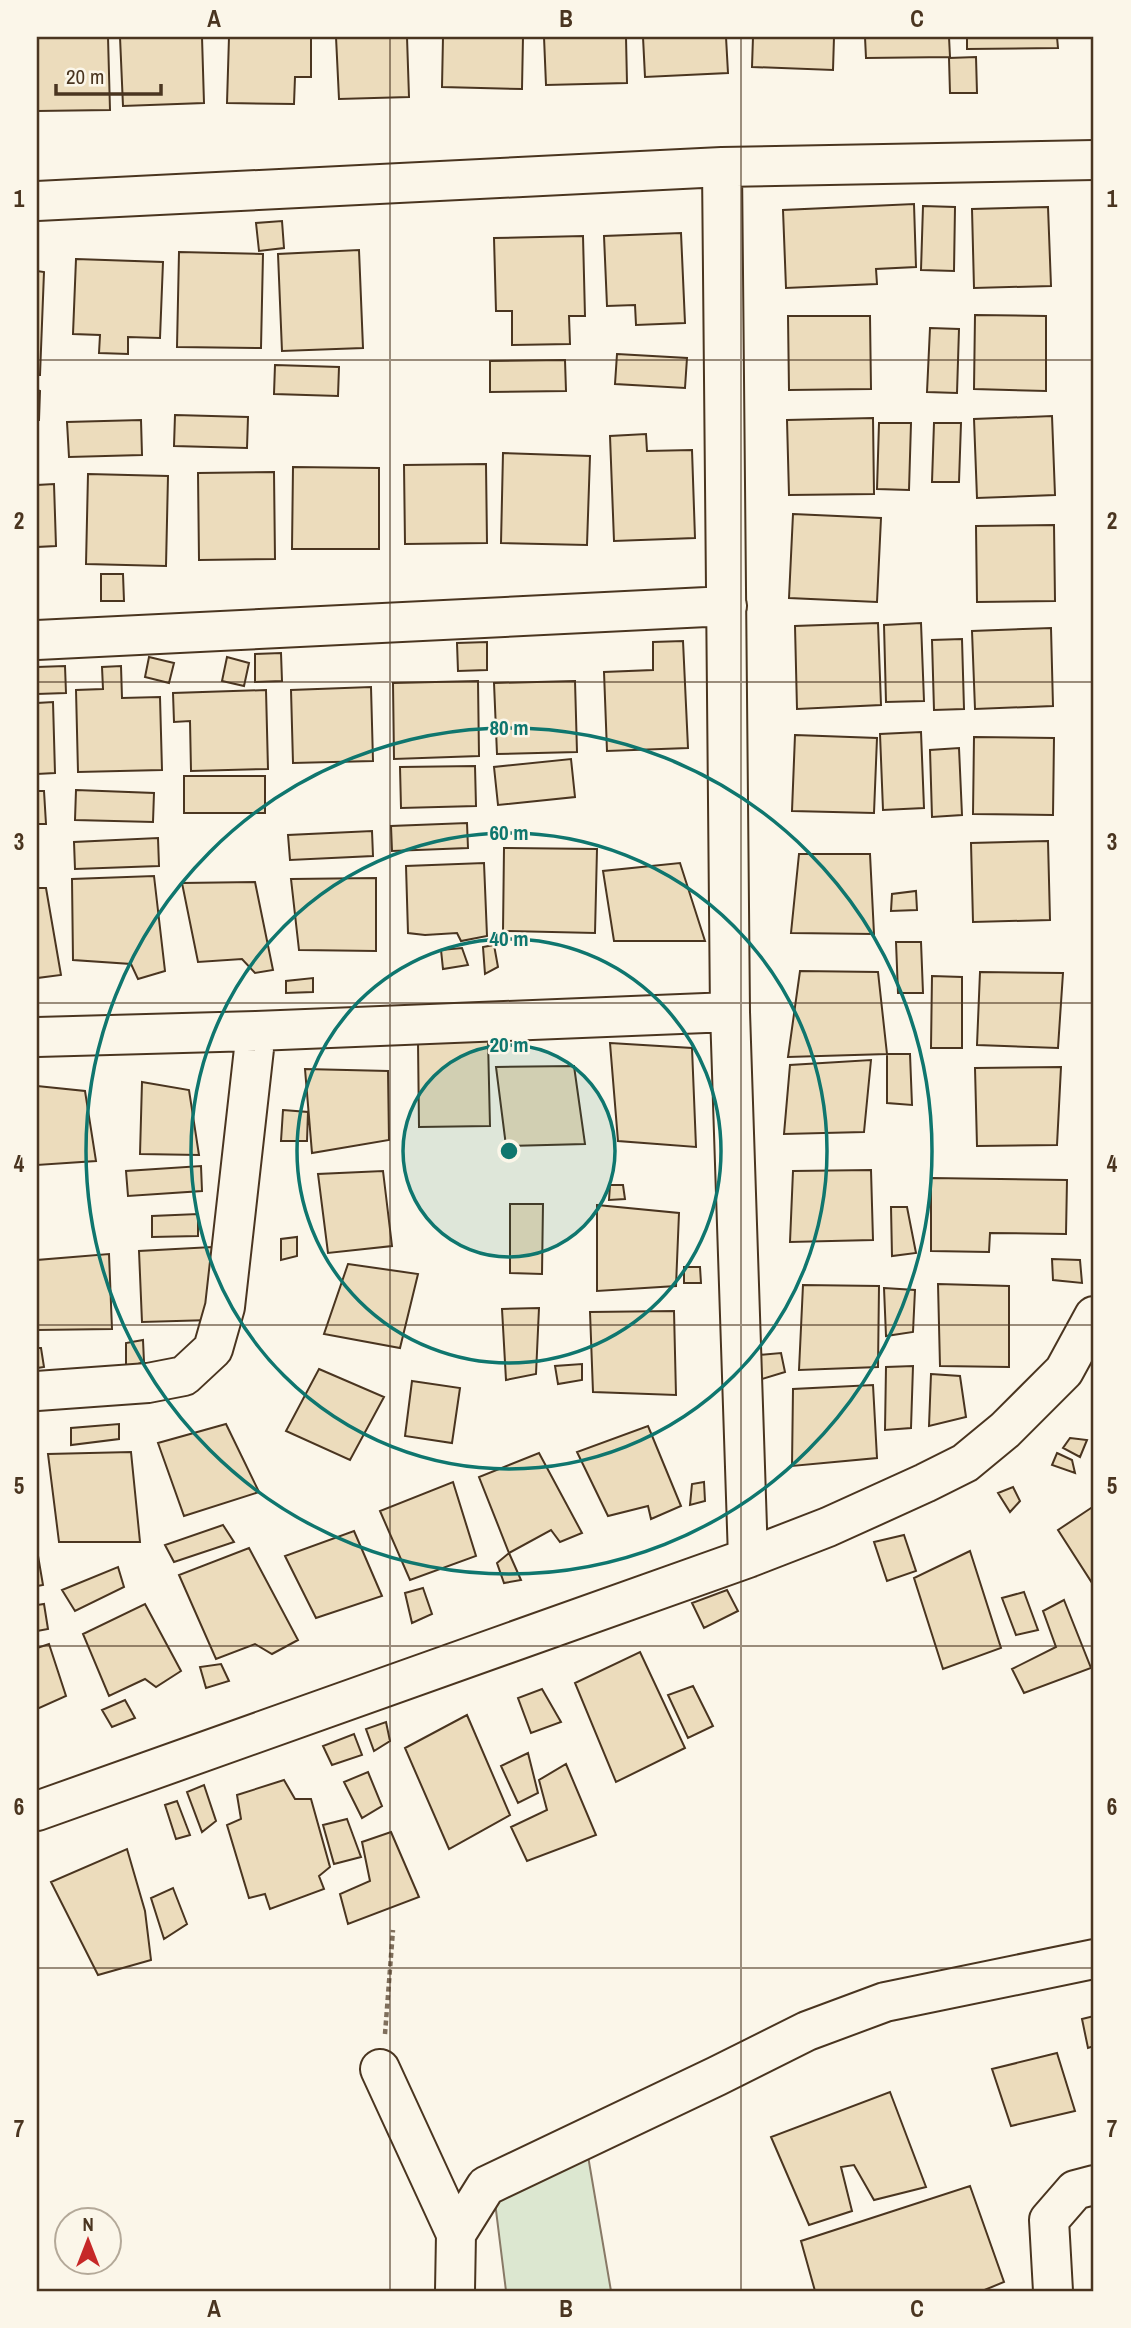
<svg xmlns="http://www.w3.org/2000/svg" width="1131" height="2328" font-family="'Archivo Narrow',sans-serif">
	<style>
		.green { fill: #dce7d0; stroke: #887966; stroke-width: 2 }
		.building { fill: #ecdcbc; stroke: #4a3520; stroke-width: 2 }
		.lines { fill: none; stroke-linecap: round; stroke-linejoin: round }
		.minor-casing { stroke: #4a3520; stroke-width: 42 }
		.path { stroke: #7f6f5c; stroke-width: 4.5; stroke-dasharray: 5 3.5; stroke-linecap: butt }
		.minor { stroke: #fbf6e9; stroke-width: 38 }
		.grid { fill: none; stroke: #4a3520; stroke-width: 2; stroke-opacity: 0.55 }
		.ring { fill: none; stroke: #0f766e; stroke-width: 3.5 }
		.centre { fill: #0f766e; stroke: #fbf6e9; stroke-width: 3.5 }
		.ring-label { font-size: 21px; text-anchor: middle; font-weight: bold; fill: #0f766e; stroke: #fbf6e9; stroke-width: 5; stroke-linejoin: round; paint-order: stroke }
		.neatline { fill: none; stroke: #4a3520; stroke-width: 2.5 }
		.grid-label { font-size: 23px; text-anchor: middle; font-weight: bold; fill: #4a3520 }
	</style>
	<rect width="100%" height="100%" fill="#fbf6e9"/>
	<path class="green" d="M587,2150L611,2291H506L494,2194Z"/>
	<path class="building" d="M37,37H108L110,110L37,111Z
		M120,37H202L204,103L123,106Z
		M229,37H311V77H295L294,104L227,103Z
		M336,37H407L409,97L339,99Z
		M443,37H523L522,89L442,87Z
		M544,37H626L627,83L546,85Z
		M643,37H726L728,73L645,77Z
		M753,37H834L833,70L752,67Z
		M865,37H949L950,57L866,58Z
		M967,37H1057L1058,48L967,49Z
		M976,57L977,93H950L949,58Z
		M914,204L916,267L876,269L877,284L786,288L783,210Z
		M923,206L955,207L954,271L921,270Z
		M1048,207L1051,286L974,288L972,209Z
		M282,221L284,248L259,251L256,223Z
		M681,233L685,323L636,325L635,305L607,306L604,236Z
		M583,236L585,316H569L570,344L512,345V311H496L494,238Z
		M359,250L363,348L282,351L278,254Z
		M179,252L263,254L261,348L177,347Z
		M76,259L163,262L160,338L128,337V354L99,353L100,335L73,334Z
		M37,271L44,272L40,375H37Z
		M975,315L1046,316V391L974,389Z
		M788,316H870L871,389L789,390Z
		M930,328L959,329L957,393L927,392Z
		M617,354L687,358L685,388L615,384Z
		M565,360L566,391L490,392V361Z
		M275,365L339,367L338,396L274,394Z
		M37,390L40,391L39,420H37Z
		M175,415L248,417L247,448L174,446Z
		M1052,416L1055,495L977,498L974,419Z
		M873,418L874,494L789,495L787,420Z
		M141,420L142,455L69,457L67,422Z
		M879,423H911L909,490L877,489Z
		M934,423H961L959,482H932Z
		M646,434L647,451L692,450L695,538L614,541L610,436Z
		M503,453L590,456L587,545L501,543Z
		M486,464L487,543L405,544L404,465Z
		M293,467L379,468V549H292Z
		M274,472L275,559L199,560L198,473Z
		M88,474L168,476L166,566L86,564Z
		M54,484L56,546L37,547V572V485Z
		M793,514L881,518L877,602L789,598Z
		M1054,525L1055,601L977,602L976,526Z
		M101,574H123L124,601H101Z
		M878,623L881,705L797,709L795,626Z
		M921,623L924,701L886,702L884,625Z
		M1051,628L1053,706L975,709L972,631Z
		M962,639L964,709L934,710L932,640Z
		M683,641L688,748L607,751L604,672L653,670V642Z
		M487,642V670L458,671L457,643Z
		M281,653L282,681L255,682V654Z
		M149,657L174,663L169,683L145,677Z
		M227,657L249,663L244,686L222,681Z
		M65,666L66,693L37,694V667Z
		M121,666L122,698L160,697L162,770L78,772L76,690L103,689L102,667Z
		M478,681L479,756L394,759L393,683Z
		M575,681L577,752L497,754L494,683Z
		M371,687L373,761L293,763L291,690Z
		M266,690L268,769L191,771L190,721L174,722L173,693Z
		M53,702L55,773L37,774V703Z
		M921,732L924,808L883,810L880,734Z
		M795,735L877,738L874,813L792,811Z
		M974,737L1054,738L1053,815L973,814Z
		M959,748L962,815L932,817L930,750Z
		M571,759L575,797L498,805L494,767Z
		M475,766L476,806L401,808L400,767Z
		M184,776H265V813H184Z
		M76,790L154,793L153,822L75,820Z
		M37,791H44L46,824H37Z
		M467,823L468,848L392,851L391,826Z
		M372,831L373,856L290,860L288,835Z
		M158,838L159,866L75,869L74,842Z
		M1048,841L1050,920L973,922L971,843Z
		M504,848L597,849L595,933L503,931Z
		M799,854H870L874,934L791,933Z
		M484,863L487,936L461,941L457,933L425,935L408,933L406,866Z
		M680,863L705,941H614L603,871Z
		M154,876L165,971L138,979L131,964L73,960L72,879Z
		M376,878V951L299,950L291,879Z
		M255,882L273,970L255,973L242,959L198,962L182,883Z
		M37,888H46L61,975L37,978Z
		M916,891L917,910L891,911L892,894Z
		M896,942H921L923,993H898Z
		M494,945L498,967L485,974L483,947Z
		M462,948L468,965L443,969L441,950Z
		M800,971L878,972L887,1054L788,1057Z
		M980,972L1063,973L1058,1048L977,1045Z
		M932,976L962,977V1048H931Z
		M313,978V992L286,993V981Z
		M488,1040L490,1126L419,1127L418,1042Z
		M610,1043L692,1048L696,1147L618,1141Z
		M887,1054H910L912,1105L887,1103Z
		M871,1060L864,1132L784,1134L790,1065Z
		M574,1066L585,1144L506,1146L496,1067Z
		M1061,1067L1057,1145L977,1146L975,1068Z
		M305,1069L388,1071L389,1140L312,1153Z
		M142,1082L189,1090L199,1155L140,1154Z
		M37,1086L85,1091L96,1161L37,1165Z
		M283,1110L308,1112L307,1141H281Z
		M201,1166L202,1191L128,1196L126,1171Z
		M871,1170L873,1240L790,1242L793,1171Z
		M383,1171L392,1246L328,1253L318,1174Z
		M931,1178L1067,1180L1066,1234L990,1233L989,1252L931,1251Z
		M610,1185H623L625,1199L609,1200Z
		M510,1204H543L542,1274L510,1273Z
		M597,1205L679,1213L676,1286L597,1291Z
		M891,1207H907L916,1253L892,1256Z
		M198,1214V1236L152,1237V1216Z
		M297,1237V1256L281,1260V1239Z
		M212,1247L211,1320L142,1322L139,1251Z
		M109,1254L112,1329L37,1330V1260Z
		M1052,1259L1080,1260L1082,1283L1053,1280Z
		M348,1264L418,1274L400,1348L324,1334Z
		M684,1267H700L701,1283H684Z
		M938,1284L1009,1286V1367L940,1366Z
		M803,1285L879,1286L878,1367L799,1370Z
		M884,1288L915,1290L913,1332L886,1336Z
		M539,1308L536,1374L506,1380L502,1309Z
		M674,1311L676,1395L593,1392L590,1312Z
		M143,1340L144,1362L126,1368V1343Z
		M37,1348H41L44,1367L37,1368Z
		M781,1353L785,1372L759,1380L758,1355Z
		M582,1364V1380L558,1384L555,1366Z
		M913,1366L911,1428L885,1430L886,1367Z
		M319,1369L384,1397L350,1460L286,1431Z
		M931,1374L960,1376L966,1417L929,1426Z
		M412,1381L460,1388L452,1443L405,1436Z
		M873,1385L877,1458L792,1466L793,1389Z
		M119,1424V1439L71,1445V1428Z
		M226,1424L259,1492L184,1516L158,1443Z
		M648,1426L681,1506L651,1519L648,1506L608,1516L577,1452Z
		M1070,1438L1087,1440L1080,1457L1063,1448Z
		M131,1452L140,1542H59L48,1454Z
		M539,1453L582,1533L560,1542L551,1530L509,1553L479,1477Z
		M1057,1453L1072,1460L1075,1473L1052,1465Z
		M453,1482L476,1556L410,1580L380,1511Z
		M704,1482L705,1501L690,1505L692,1484Z
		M1013,1487L1020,1501L1010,1512L998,1493Z
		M1094,1506V1586L1058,1530Z
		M223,1525L234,1542L174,1562L165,1545Z
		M354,1531L382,1596L316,1618L285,1556Z
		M904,1535L916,1571L887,1581L874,1542Z
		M249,1548L298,1640L272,1654L255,1644L216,1659L179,1575Z
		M37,1550L43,1585L37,1586Z
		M970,1551L1001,1648L943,1669L914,1578Z
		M509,1553L521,1580L504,1583L497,1563Z
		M118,1567L124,1587L75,1611L62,1590Z
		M423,1588L432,1614L412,1623L405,1593Z
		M727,1590L738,1611L704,1628L692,1603Z
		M1024,1592L1038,1630L1016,1635L1002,1598Z
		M1064,1600L1091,1668L1024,1693L1012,1669L1056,1647L1043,1611Z
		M44,1604L48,1629L37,1631V1605Z
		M145,1604L181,1671L156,1687L145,1679L109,1696L83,1634Z
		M49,1644L66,1696L37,1709V1648Z
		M640,1652L685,1748L616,1782L575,1683Z
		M221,1664L229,1681L206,1688L200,1667Z
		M693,1686L713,1726L688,1738L668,1695Z
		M542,1689L561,1722L531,1733L518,1698Z
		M125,1700L135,1718L112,1727L102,1710Z
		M467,1715L510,1815L449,1849L405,1748Z
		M386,1722L390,1741L374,1751L366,1729Z
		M354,1734L362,1755L332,1765L323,1746Z
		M528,1753L538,1793L518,1803L501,1766Z
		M566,1764L596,1835L527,1861L511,1827L547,1810L539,1780Z
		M368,1772L382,1806L362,1818L344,1782Z
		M284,1780L295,1799H311L330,1867L319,1876L324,1889L270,1909L265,1894L249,1898L227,1825L241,1819L237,1795Z
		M204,1785L216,1821L202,1832L187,1792Z
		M177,1801L190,1835L176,1839L165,1805Z
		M347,1819L361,1857L334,1864L323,1825Z
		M391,1832L419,1897L348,1924L340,1894L370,1881L362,1842Z
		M127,1849L145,1911L151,1960L98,1975L51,1882Z
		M173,1888L187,1924L164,1939L151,1898Z
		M1094,2016V2046L1088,2048L1082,2019Z
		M1057,2053L1075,2111L1011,2126L992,2069Z
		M890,2092L926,2187L874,2200L854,2165L841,2167L852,2211L809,2225L771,2137Z
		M970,2186L1004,2282L982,2291H815L801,2241Z"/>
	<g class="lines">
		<g class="minor-casing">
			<path id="minor" d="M722,167L730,1012L748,1558
				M37,201L722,167L1094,160
				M37,640L727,606
				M37,1037L256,1031L730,1012
				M37,1391L148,1383L184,1376L213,1349L225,1307L256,1031
				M37,1811L748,1558L828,1527L925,1483L965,1463L1005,1430L1064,1371L1094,1316
				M380,2069L456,2234
				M455,2291L456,2234L486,2186L717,2076L807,2031L885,2002L1094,1959
				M1053,2291L1049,2220L1075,2190L1094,2185"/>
		</g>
		<path class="path" d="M385,2034L393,1930"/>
		<use href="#minor" class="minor"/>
	</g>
	<path class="grid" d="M390,37V2291M741,37V2291M37,360H1094M37,682H1094M37,1003H1094M37,1325H1094M37,1646H1094M37,1968H1094"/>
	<circle cx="509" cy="1151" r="106" fill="#0f766e" fill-opacity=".12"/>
	<g class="ring">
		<circle cx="509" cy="1151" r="106"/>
		<circle cx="509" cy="1151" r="212"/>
		<circle cx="509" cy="1151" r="318"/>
		<circle cx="509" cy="1151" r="423"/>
	</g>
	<circle cx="509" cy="1151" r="10" class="centre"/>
	<g class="ring-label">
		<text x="509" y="735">80 m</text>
		<text x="509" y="840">60 m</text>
		<text x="509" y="946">40 m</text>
		<text x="509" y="1052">20 m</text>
	</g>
	<rect width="1131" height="2328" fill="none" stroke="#fbf6e9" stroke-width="77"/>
	<g transform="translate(88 2241)"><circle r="33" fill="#fbf6e9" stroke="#b4a999" stroke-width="2"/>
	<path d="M0-5L12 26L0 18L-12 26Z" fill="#c62828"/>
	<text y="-10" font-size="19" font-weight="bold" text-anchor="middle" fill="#4a3520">N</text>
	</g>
	<path d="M56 84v10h105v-10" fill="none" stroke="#4a3520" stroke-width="3.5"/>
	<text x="66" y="84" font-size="21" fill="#4a3520" stroke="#fbf6e9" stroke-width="5" paint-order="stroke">20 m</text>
	<rect x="38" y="38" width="1054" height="2252" class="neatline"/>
	<g class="grid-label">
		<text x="214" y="27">A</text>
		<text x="566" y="27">B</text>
		<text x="917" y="27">C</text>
		<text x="19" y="207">1</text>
		<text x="1112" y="207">1</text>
		<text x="19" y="529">2</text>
		<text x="1112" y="529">2</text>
		<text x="19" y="850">3</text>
		<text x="1112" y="850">3</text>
		<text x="19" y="1172">4</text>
		<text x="1112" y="1172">4</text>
		<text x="19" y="1494">5</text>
		<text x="1112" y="1494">5</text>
		<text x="19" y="1815">6</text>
		<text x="1112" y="1815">6</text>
		<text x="19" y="2137">7</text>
		<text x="1112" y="2137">7</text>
		<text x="214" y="2317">A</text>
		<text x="566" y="2317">B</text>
		<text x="917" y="2317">C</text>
	</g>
</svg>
